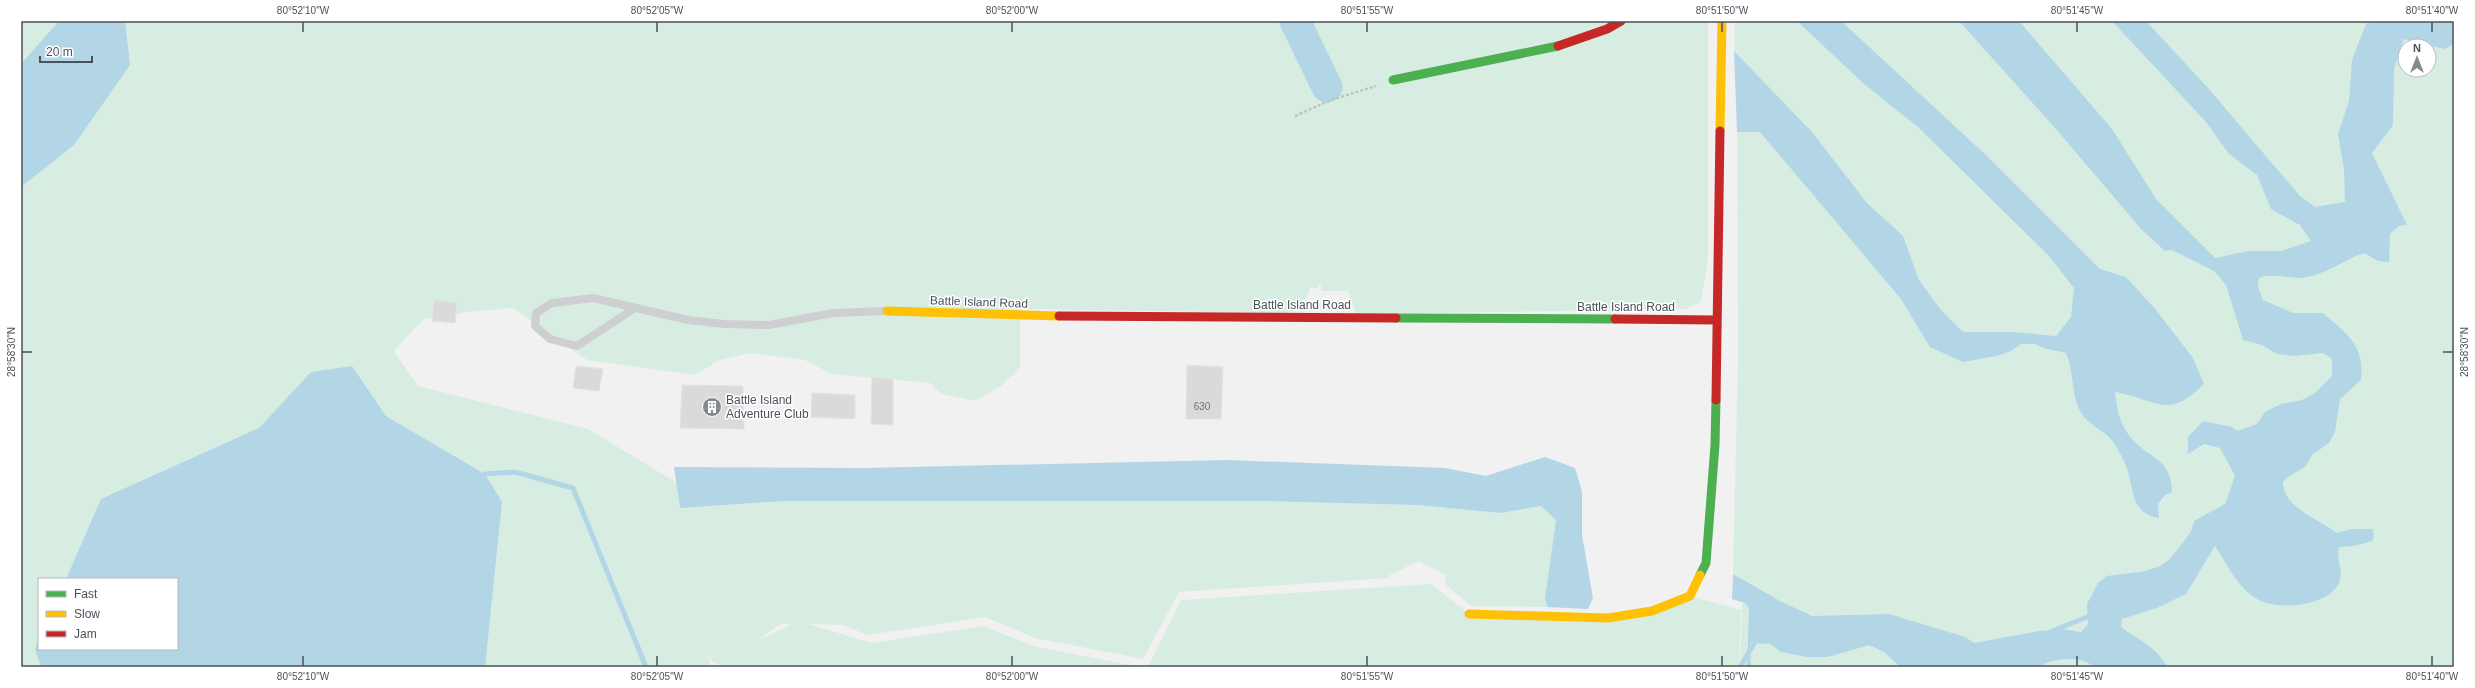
<svg xmlns="http://www.w3.org/2000/svg" width="2475" height="688" font-family="Arial,sans-serif">
	<style>
		.green { fill: #d8ede2; fill-rule: evenodd }
		.water { fill: #b2d6e6 }
		.lines { fill: none; stroke-linecap: round; stroke-linejoin: round }
		.stream { stroke: #b2d6e6; stroke-width: 5 }
		.river { stroke: #b2d6e6; stroke-width: 31 }
		.building { fill: #dadadb; stroke: #e2e3e3 }
		.path { stroke: #bbc5c2; stroke-width: 2.5; stroke-dasharray: 3 2; stroke-linecap: butt }
		.lane { stroke: #cdcfd1; stroke-width: 8 }
		.fast { stroke: #4caf50; stroke-width: 9 }
		.slow { stroke: #ffc107; stroke-width: 9 }
		.jam { stroke: #c62828; stroke-width: 9 }
		.ticks { fill: none; stroke: #4a515b; stroke-width: 1.5 }
		.labels { text-anchor: middle; dominant-baseline: central; stroke-width: 3; stroke-linejoin: round; paint-order: stroke }
		.number-label { font-size: 10px; fill: #6f747c }
		.street-label { font-size: 12px; fill: #4a515b; stroke: #fff }
		.poi-label { font-size: 12px; fill: #4a515b; stroke: #fff; text-anchor: start }
		.neatline { fill: none; stroke: #4a515b; stroke-width: 1.5 }
		.ticks-label { font-size: 10px; text-anchor: middle; fill: #4a515b }
	</style>
	<rect width="100%" height="100%" fill="#f1f1f1"/>
	<path class="green" d="M21,21H59L21,64Z
		M120,21H1708V258L1701,302L1686,309L1356,314L1348,291H1321V283L1317,288H1310L1305,302L1288,313L1020,309V368L1001,386L975,401L942,394L930,383L831,374L805,360L750,353L720,360L694,375L587,360L513,308L469,312L424,319L395,349V353L418,386L588,429L692,492L693,507L783,501H1260L1416,505L1501,513L1541,506L1556,520L1545,598L1547,607L1471,606L1446,585L1445,575L1419,561L1390,575L1389,578L1179,592L1143,659L1035,638L985,617L868,635L842,625L808,624L872,643L984,626L1033,646L1141,667H724L712,661L709,651L710,667H481L485,474L386,416L352,366L309,375L259,428L118,492L90,526L66,579H39V649L50,667H21V169L79,137L123,74ZM782,623L791,625L758,640Z
		M1735,21H2454V667H1740L1743,580L1733,574L1738,354L1737,132H1759L1761,79L1734,51ZM2405,46H2429V70H2405Z
		M1431,584L1469,614L1608,618L1690,596L1741,610L1739,667H1148L1181,600Z"/>
	<path class="water" d="M59,21H125L130,65L74,145L21,187V64Z
		M1797,21H1841L1986,155L2100,269L2126,277L2156,310L2193,358L2204,384C2167,421 2157,399 2115,392C2117,410 2120,426 2133,440C2150,459 2172,459 2172,492L2165,495L2158,504L2159,518C2127,513 2136,484 2123,459C2119,451 2114,442 2108,436C2098,428 2085,422 2079,409C2071,391 2074,371 2066,353L2044,348L2035,344H2021L2011,351L1997,356L1963,362L1930,347L1901,299L1760,132H1737L1734,51L1812,132L1867,203L1903,236L1919,280L1941,310L1963,332H2015L2056,336L2071,317L2074,288L2048,255L1919,128L1864,84Z
		M1959,21H2019L2112,129L2156,199L2215,258L2248,251H2281L2311,241L2300,225L2271,209L2257,175L2229,154L2206,122L2112,21H2146L2208,88L2300,196L2315,207L2345,202L2344,169L2338,134L2349,101L2352,60L2366,24L2371,21H2454V44L2444,49L2404,39L2394,69L2393,125L2372,153L2407,225L2399,226L2390,234L2389,262L2378,261L2364,253C2345,259 2327,274 2307,277C2291,281 2274,271 2259,278L2258,287L2263,300L2293,313H2323C2347,334 2365,345 2361,380L2340,399L2335,432L2329,443L2312,455L2305,467L2288,477L2283,482C2283,508 2319,519 2337,533L2351,529H2373L2374,537L2372,541L2354,546L2339,547C2336,559 2343,569 2340,580C2333,606 2279,611 2259,600C2238,589 2227,564 2215,546L2186,594L2157,608L2122,619L2121,626C2128,634 2138,637 2146,644C2155,650 2162,658 2168,667H2094C2081,655 2053,658 2039,667H1900L1884,652L1869,645L1828,657H1807L1781,652L1770,644L1750,643L1751,667H1747L1749,608L1745,603L1732,599L1733,574L1780,601L1812,616L1889,614L1965,637L1974,643L2039,631L2063,629L2081,632L2088,624L2087,604L2098,583L2107,576L2146,571L2160,566L2170,559L2191,532L2194,521L2225,504L2235,476L2220,448L2204,444L2188,454V437L2203,421L2232,427L2237,431L2257,424L2265,412L2281,404L2302,400L2315,393L2332,376V359L2323,353L2294,356L2277,354L2262,345L2243,340L2226,285L2214,271L2172,250L2165,251L2141,229L2056,129Z
		M352,366L386,416L485,474L502,502L485,667H41L35,649L39,639V649H177V579H66L101,499L259,428L311,372Z
		M1545,457L1575,468L1582,491V535L1593,598L1588,609L1547,607L1545,598L1556,520L1541,506L1501,513L1416,505L1260,501H783L680,508L674,467L865,468L1227,460L1445,468L1486,476Z"/>
	<g class="lines">
		<path class="stream" d="M485,474L515,472L573,488L646,667
			M2050,632L2092,615
			M1740,667L1758,637"/>
		<path class="river" d="M1295,21L1327,87"/>
	</g>
	<path class="building" d="M434,300L457,303L455,323L432,321Z
		M1187,365L1223,367L1221,419H1186Z
		M576,366L603,369L599,391L573,388Z
		M872,377L893,379V425L871,424Z
		M682,385L743,386L744,429L680,428Z
		M812,393L855,395V419L811,417Z"/>
	<g class="lines">
		<path class="path" d="M1295,116L1331,100L1376,86"/>
		<path class="lane" d="M635,308L577,346L550,339L535,326L536,313L552,303L593,298L688,320L724,324L769,325L833,313L886,311"/>
		<path class="fast" d="M1393,80L1558,46
			M1396,318L1615,319
			M1700,575L1706,563L1715,445L1716,400"/>
		<path class="slow" d="M1720,131L1722,21
			M887,311L1059,316
			M1469,614L1608,618L1652,611L1690,596L1700,575"/>
		<path class="jam" d="M1558,46L1607,29L1621,21
			M1059,316L1396,318
			M1615,319L1717,320
			M1716,400L1720,131"/>
	</g>
	<path class="ticks" d="M303,22V32M657,22V32M1012,22V32M1367,22V32M1722,22V32M2077,22V32M2432,22V32M22,352H32M2443,352H2453M303,656V666M657,656V666M1012,656V666M1367,656V666M1722,656V666M2077,656V666M2432,656V666"/>
	<defs>
		<g id="building-disc" transform="scale(1)"><circle r="9.5" fill="#848990" stroke="#fff"/><path d="M-4-6H4V6H1V3H-1V6H-4ZM-2.5-4.3h1.7v1.8h-1.7ZM.8-4.3h1.7v1.8H.8ZM-2.5-1h1.7V.8h-1.7ZM.8-1h1.7V.8H.8Z" fill="#fff"/></g>
	</defs>
	<g fill-rule="evenodd">
		<use href="#building-disc" x="712" y="407"/>
	</g>
	<g class="labels">
		<g class="number-label">
			<text x="1202" y="406">630</text>
		</g>
		<g class="street-label">
			<text transform="translate(979 302) rotate(2)">Battle Island Road</text>
			<text x="1302" y="305">Battle Island Road</text>
			<text x="1626" y="307">Battle Island Road</text>
		</g>
		<g class="poi-label">
			<text x="726" y="400">Battle Island<tspan x="726" dy="14">Adventure Club</tspan></text>
		</g>
	</g>
	<rect width="2475" height="688" fill="none" stroke="#ffffff" stroke-width="44"/>
	<rect x="38" y="578" width="140" height="72" fill="#ffffff" stroke="#b7b9bd"/>
	<rect x="46" y="591" width="20" height="6" fill="#4caf50" stroke="#b7b9bd"/>
	<text x="74" y="598" font-size="12" fill="#4a515b">Fast</text>
	<rect x="46" y="611" width="20" height="6" fill="#ffc107" stroke="#b7b9bd"/>
	<text x="74" y="618" font-size="12" fill="#4a515b">Slow</text>
	<rect x="46" y="631" width="20" height="6" fill="#c62828" stroke="#b7b9bd"/>
	<text x="74" y="638" font-size="12" fill="#4a515b">Jam</text>
	<g transform="translate(2417 58)"><circle r="19" fill="#ffffff" stroke="#b7b9bd"/>
	<path d="M0-3L7 15L0 10L-7 15Z" fill="#848990"/>
	<text y="-6" font-size="11" font-weight="bold" text-anchor="middle" fill="#4a515b">N</text>
	</g>
	<path d="M40 56v6h52v-6" fill="none" stroke="#4a515b" stroke-width="2"/>
	<text x="46" y="56" font-size="12" fill="#4a515b" stroke="#ffffff" stroke-width="3" paint-order="stroke">20 m</text>
	<rect x="22" y="22" width="2431" height="644" class="neatline"/>
	<g class="ticks-label">
		<text x="303" y="14">80°52'10"W</text>
		<text x="657" y="14">80°52'05"W</text>
		<text x="1012" y="14">80°52'00"W</text>
		<text x="1367" y="14">80°51'55"W</text>
		<text x="1722" y="14">80°51'50"W</text>
		<text x="2077" y="14">80°51'45"W</text>
		<text x="2432" y="14">80°51'40"W</text>
		<text transform="translate(11 352) rotate(-90)" y="4">28°58'30"N</text>
		<text transform="translate(2464 352) rotate(-90)" y="4">28°58'30"N</text>
		<text x="303" y="680">80°52'10"W</text>
		<text x="657" y="680">80°52'05"W</text>
		<text x="1012" y="680">80°52'00"W</text>
		<text x="1367" y="680">80°51'55"W</text>
		<text x="1722" y="680">80°51'50"W</text>
		<text x="2077" y="680">80°51'45"W</text>
		<text x="2432" y="680">80°51'40"W</text>
	</g>
</svg>
